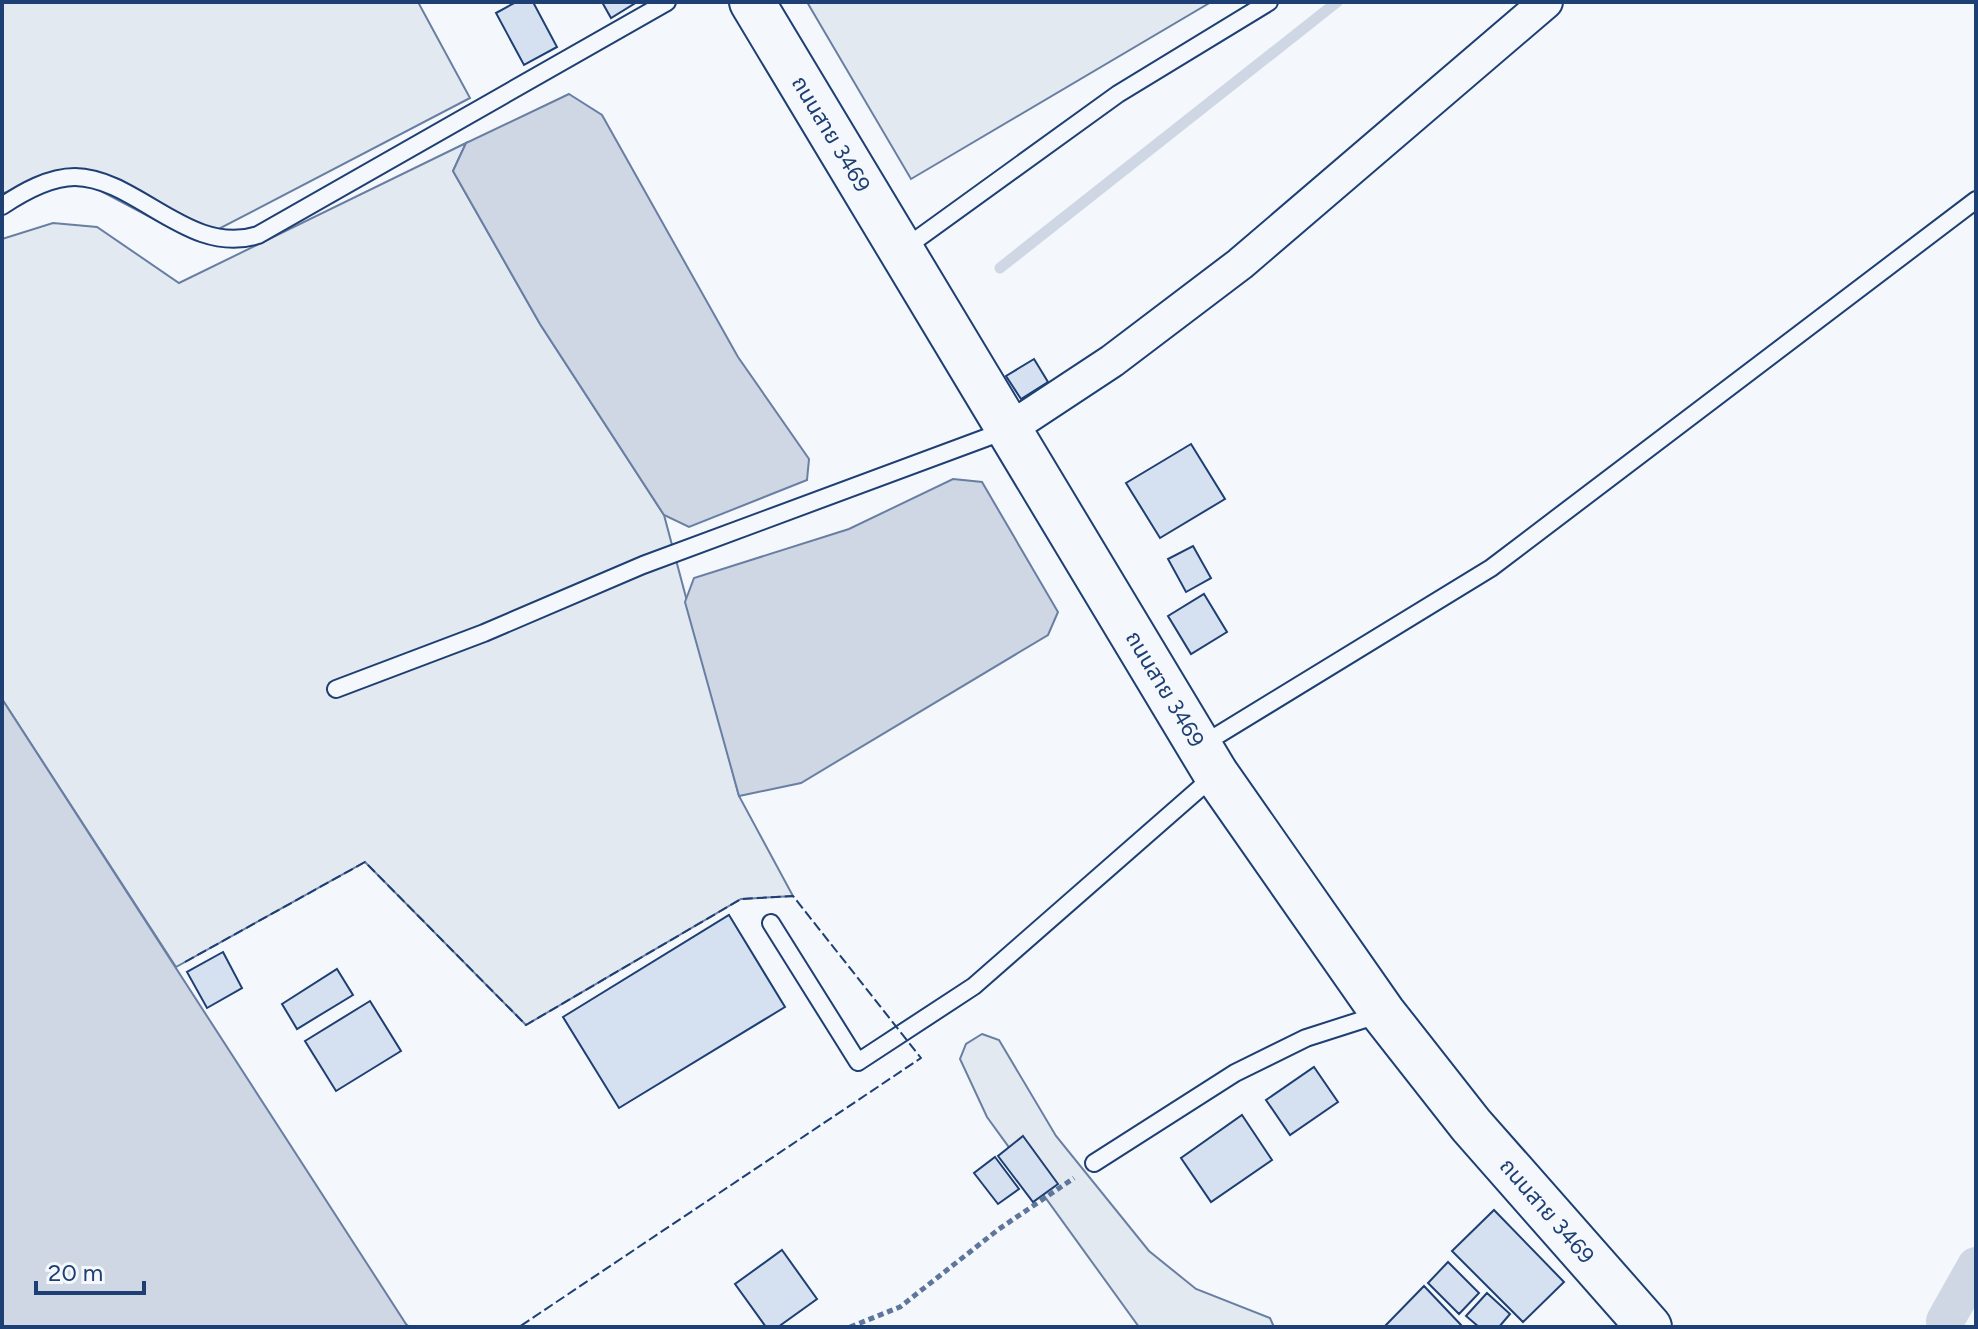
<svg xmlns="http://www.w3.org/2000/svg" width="1978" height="1329" font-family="Figtree,'Noto Sans Thai',sans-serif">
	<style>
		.green { fill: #e3e9f0; stroke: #687fa3; stroke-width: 2 }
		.water { fill: #cfd7e4; stroke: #687fa3; stroke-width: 2 }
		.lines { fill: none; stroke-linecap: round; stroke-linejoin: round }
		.stream { stroke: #cfd7e4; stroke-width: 11 }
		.canal { stroke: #cfd7e4; stroke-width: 38 }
		.building { fill: #d5e0f0; stroke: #1d3f73; stroke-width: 2 }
		.lane-casing { stroke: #1d3f73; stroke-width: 20 }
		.street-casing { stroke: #1d3f73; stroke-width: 36 }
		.secondary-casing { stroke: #1d3f73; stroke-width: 48 }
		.path { stroke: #5e769c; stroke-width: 5; stroke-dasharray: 6 4; stroke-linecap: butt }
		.lane { stroke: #f4f7fb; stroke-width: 16 }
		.street { stroke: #f4f7fb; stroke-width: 32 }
		.secondary { stroke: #f4f7fb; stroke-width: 44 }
		.fence { stroke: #1d3f73; stroke-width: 2; stroke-dasharray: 10 4; stroke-linecap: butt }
		.labels { text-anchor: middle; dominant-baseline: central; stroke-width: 6; stroke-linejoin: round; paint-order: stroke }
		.street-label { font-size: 22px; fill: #1d3f73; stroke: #f4f7fb }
	</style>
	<rect width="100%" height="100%" fill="#f4f7fb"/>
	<path class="green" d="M2,2H418L470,98L209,234L167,226L84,182L2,193Z
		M807,2H1211L911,179Z
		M466,143L453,171L540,324L664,515L739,796L793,896L741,899L526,1025L365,862L176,967L2,699V239L53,223L97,227L179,283Z
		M982,1034L999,1040L1056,1136L1149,1251L1196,1289L1270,1318L1274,1327H1139L987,1117L960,1059L966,1044Z"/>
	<path class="water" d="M569,94L602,115L738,357L809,459L807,480L689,527L664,515L540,324L453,171L466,143Z
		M953,479L982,482L1058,612L1048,635L801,783L739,796L685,602L694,578L849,529Z
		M2,699L406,1324L409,1327H2Z"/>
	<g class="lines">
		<path class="stream" d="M1000,268L1337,2"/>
		<path class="canal" d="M1945,1321L1976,1266"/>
	</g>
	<path class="building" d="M516,2H533L557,47L524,65L496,13Z
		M602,2H637L611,18Z
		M1034,359L1048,382L1021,399L1006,376Z
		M1191,444L1225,499L1160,538L1126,483Z
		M1193,546L1211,578L1186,592L1168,559Z
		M1204,594L1227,632L1191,654L1168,616Z
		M729,915L785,1007L619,1108L563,1017Z
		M223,952L242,988L207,1008L187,972Z
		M337,969L353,995L297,1029L282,1004Z
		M370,1001L401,1051L336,1091L305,1041Z
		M1314,1067L1338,1102L1290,1135L1266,1100Z
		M1242,1115L1272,1160L1211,1202L1181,1158Z
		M1023,1136L1058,1184L1033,1202L998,1156Z
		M995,1157L1019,1189L998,1204L974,1173Z
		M1494,1210L1564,1282L1523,1322L1452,1251Z
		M782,1250L817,1299L778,1327H766L735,1284Z
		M1448,1262L1479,1293L1459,1314L1428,1283Z
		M1424,1286L1463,1327H1384Z
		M1487,1293L1510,1314L1499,1327H1479L1466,1316Z"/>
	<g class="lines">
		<g class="lane-casing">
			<path id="lane" d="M2,206C23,192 49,177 75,177C137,178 189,257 258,235L667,2
				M902,250L1118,94L1269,2
				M336,689L484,633L643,565L1007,430
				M1200,746L1491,568L1976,200
				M771,923L858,1062L974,986L1215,775
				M1094,1163L1235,1073L1306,1038L1381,1014"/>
		</g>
		<g class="street-casing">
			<path id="street" d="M1009,429L1112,361L1240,264L1546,2"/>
		</g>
		<g class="secondary-casing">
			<path id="secondary" d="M752,2L1216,774L1383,1013L1471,1125L1649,1327"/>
		</g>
		<path class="path" d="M850,1327L900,1307L999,1229L1074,1178"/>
		<use href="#lane" class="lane"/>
		<use href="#street" class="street"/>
		<use href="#secondary" class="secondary"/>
		<path class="fence" d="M185,962L365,862L526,1025L741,899L793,896L921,1058L519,1327"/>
	</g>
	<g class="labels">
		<g class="street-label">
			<text transform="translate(831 134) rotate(59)">ถนนสาย 3469</text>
			<text transform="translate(1165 689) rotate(59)">ถนนสาย 3469</text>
			<text transform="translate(1547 1211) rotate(49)">ถนนสาย 3469</text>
		</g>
	</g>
	<rect width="1978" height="1329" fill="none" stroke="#1d3f73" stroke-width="8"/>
	<path d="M36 1281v12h108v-12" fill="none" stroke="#1d3f73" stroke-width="4"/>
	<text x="48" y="1281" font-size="24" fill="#1d3f73" stroke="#f4f7fb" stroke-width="6" paint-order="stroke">20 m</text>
</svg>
